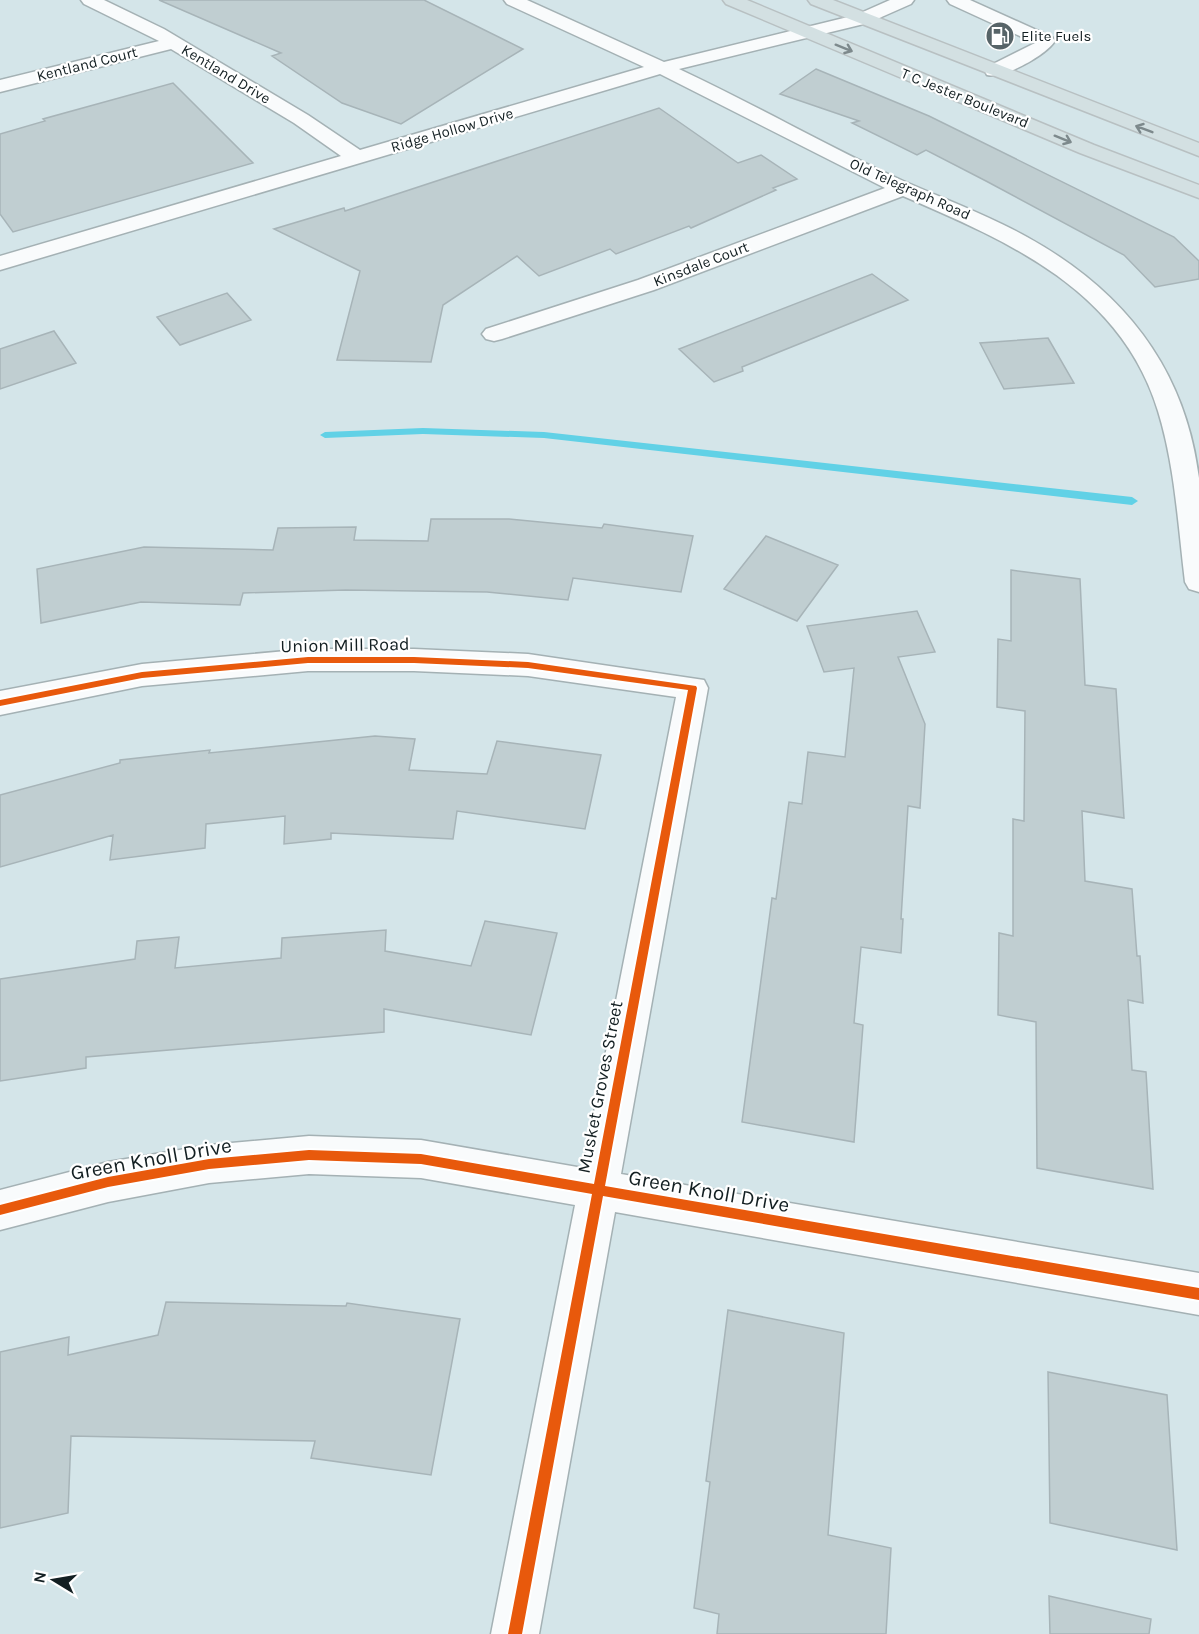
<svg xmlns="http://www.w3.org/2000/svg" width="1199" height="1634" font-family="Karla,sans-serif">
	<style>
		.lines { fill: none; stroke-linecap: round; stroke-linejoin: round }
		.stream { fill: #61d1e6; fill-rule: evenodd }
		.building { fill: #c0ced1; stroke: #a7b4b8; stroke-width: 1.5 }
		.minor-casing { stroke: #a4b1b4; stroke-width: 3 }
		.major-casing { stroke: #b8c0c2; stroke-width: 3 }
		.minor { fill: #f9fbfc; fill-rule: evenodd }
		.major { fill: #d3e0e2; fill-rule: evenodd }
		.cycleway-casing { stroke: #fff; stroke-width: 4 }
		.cycleway { fill: #e8590c; fill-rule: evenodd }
		.oneway { stroke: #7d898c }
		.labels { text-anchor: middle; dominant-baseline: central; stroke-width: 4.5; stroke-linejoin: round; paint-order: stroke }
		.far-poi-label { font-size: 15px; fill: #131f22; stroke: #fff; text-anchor: start }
		.far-street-label { font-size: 15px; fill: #131f22; stroke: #fff }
		.street-label { font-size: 18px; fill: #131f22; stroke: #fff }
		.near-street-label { font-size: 21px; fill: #131f22; stroke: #fff }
	</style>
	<rect width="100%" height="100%" fill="#d4e5e9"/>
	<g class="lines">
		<path class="stream" d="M423,428L544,432L1132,497L1138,501L1132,505L544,438L423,434L325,438L320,435L325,432Z"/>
	</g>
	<path class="building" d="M159,0H424L523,49L401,124L342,103L272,56L281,53Z
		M816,69L929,116L1174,237L1199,261V279L1155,287L1124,255L986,181L926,150L917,155L852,123L859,121L780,94Z
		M173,83L253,163L13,232L0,214V134L45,121L43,119Z
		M659,108L738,163L761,155L797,179L773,188L776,190L691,228L689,226L616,254L610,249L539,276L517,256L443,305L431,362L337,360L360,271L274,229L344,208L345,211Z
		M872,274L908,300L742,367L743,371L714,382L679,349Z
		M227,293L251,320L180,345L157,317Z
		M54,331L76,363L0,389V349Z
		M1048,338L1074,383L1004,389L980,343Z
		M431,519H509L602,528L604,524L693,536L681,592L573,578L568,600L487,592L346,590L243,593L240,605L141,602L41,623L37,569L144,547L273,550L278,528L356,527L354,540L428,541Z
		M766,536L838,565L797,621L724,589Z
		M1011,570L1080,579L1085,685L1116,689L1124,818L1082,811L1085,881L1132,889L1137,956H1140L1143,1003L1128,1000L1132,1070L1146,1072L1153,1189L1037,1168L1036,1022L998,1015L999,933L1013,936V819L1024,821L1025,711L997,707L998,639L1011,641Z
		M917,611L935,652L898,657L925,724L920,808L908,806L901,919H903L901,953L861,947L854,1023L863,1025L854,1142L742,1122L772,898L776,899L789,802L802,804L808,752L845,757L854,668L824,672L807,626Z
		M375,736L415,739L409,770L487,774L497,741L601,755L585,829L457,811L453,839L331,833V839L284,844L285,816L206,824L205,848L110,860L113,835L0,867V795L120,763V760L210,750L209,753Z
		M485,921L557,933L531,1035L384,1009V1032L86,1057V1068L0,1081V979L135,959L137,941L179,937L175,968L281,958L282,938L386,930L385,951L471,966Z
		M166,1302L346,1306L347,1303L460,1319L431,1475L311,1458L315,1441L71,1436L68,1513L0,1528V1352L69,1337L68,1355L158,1335Z
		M728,1310L844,1333L828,1535L891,1548L886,1634H717L719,1614L694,1608L710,1482L706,1481Z
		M1048,1372L1167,1395L1177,1550L1050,1523Z
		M1049,1596L1151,1619L1149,1634H1050Z"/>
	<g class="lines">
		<g class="minor-casing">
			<path id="minor" d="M81,0H104L164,29L308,115L360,150L644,67L507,4L504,0H527L664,62L856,15L890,0H914L911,4L868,23L679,69C754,104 825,145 899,179C941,198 986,214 1027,237C1123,290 1185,367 1199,478C1199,515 1199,555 1199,592L1189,589L1185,582C1178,525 1175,466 1158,411C1121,290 1010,242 903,196L654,290L502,339L494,341L486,339L482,334L486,329L638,280L885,188L660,74L0,270V256L341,156L294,123L171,49L0,92V80L159,41L84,4Z
				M947,0H970L1052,37L1055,41C1046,55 1004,79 987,75L985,71L987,67L1035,43L950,4Z
				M308,649H414L528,654L704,680L708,688L621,1174L1199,1273V1315L615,1212L539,1634H491L575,1205L421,1178L309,1174L209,1183L108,1202L0,1230V1190L108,1162L209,1145L309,1136L421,1140L583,1168L676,697L528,676L414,671H308L142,686L0,715V691L142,664Z"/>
		</g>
		<g class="major-casing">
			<path id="major" d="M723,0H747L1094,145L1199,185V198L1080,153L726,4Z
				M808,0H833L1199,143V156L811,4Z"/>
		</g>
		<use href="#minor" class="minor"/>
		<use href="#major" class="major"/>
		<g class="cycleway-casing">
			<path id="cycleway" d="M308,657H414L528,662L696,686L697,688L605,1186L1199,1288V1300L603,1196L522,1634H508L592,1194L421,1164L309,1160L209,1169L108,1187L0,1215V1205L108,1177L209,1159L309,1150L421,1154L594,1184L688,690L528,668L414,663H308L142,678L0,706V700L142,672Z"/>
		</g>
		<use href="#cycleway" class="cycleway"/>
	</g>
	<defs><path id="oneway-shaft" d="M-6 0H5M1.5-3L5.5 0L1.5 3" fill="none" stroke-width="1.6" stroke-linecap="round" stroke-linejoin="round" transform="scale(1.5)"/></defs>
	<g class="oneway">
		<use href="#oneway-shaft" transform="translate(844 48) rotate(22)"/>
		<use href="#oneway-shaft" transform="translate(1144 129) rotate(-159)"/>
		<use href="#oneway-shaft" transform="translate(1063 139) rotate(22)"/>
	</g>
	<defs>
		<g id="fuel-disc" transform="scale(1.5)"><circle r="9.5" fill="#576468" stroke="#fff"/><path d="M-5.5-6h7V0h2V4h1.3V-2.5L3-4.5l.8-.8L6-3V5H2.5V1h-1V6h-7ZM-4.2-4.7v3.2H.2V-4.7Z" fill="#fff"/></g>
	</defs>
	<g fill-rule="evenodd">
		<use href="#fuel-disc" x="1000" y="36"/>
	</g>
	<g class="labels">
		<g class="far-poi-label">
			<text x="1021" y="36">Elite Fuels</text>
		</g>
		<g class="far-street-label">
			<text transform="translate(87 64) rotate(-14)">Kentland Court</text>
			<text transform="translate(226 74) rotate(31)">Kentland Drive</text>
			<text transform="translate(965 98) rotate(22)">T C Jester Boulevard</text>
			<text transform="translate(452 130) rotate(-16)">Ridge Hollow Drive</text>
			<text transform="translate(910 189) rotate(24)">Old Telegraph Road</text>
			<text transform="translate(701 264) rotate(-21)">Kinsdale Court</text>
		</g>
		<g class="street-label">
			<text transform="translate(345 645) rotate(-1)">Union Mill Road</text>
			<text transform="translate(600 1087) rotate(-79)">Musket Groves Street</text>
		</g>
		<g class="near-street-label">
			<text transform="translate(151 1159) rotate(-10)">Green Knoll Drive</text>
			<text transform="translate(709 1191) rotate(10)">Green Knoll Drive</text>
		</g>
	</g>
	<g transform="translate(54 1580) rotate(281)" stroke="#ffffff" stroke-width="4.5" paint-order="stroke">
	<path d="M0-4.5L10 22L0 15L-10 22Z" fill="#131f22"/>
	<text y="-9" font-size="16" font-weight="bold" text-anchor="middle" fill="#131f22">N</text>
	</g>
</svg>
